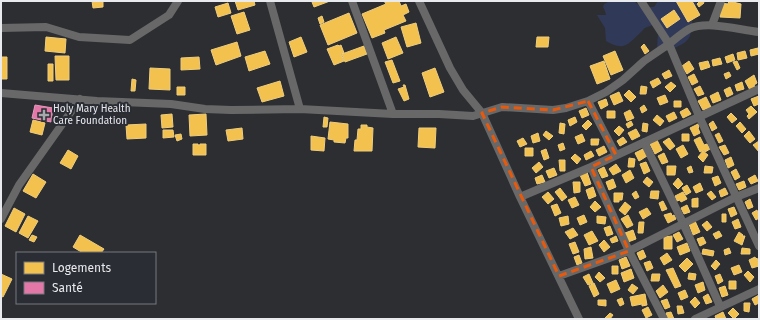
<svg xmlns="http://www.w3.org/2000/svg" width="760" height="320" font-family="'Fira Sans',sans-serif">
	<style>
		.green { fill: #313958 }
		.homes { fill: #f2c14e; stroke: #efcd7e }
		.health { fill: #e377a8; stroke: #e49abd }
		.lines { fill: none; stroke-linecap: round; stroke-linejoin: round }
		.minor { stroke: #686868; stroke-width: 8 }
		.marked { fill: none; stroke: #e8590c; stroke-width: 3; stroke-dasharray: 8 5; stroke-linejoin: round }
		.poi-dot { fill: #a7a8ac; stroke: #2b2d34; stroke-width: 1.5 }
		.labels { text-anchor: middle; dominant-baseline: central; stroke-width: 4; stroke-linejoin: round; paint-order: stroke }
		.poi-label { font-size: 10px; fill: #e8eaee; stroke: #2b2d34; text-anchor: start }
	</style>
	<rect width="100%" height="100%" fill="#2d2e32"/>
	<path class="green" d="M610,1H634C639,7 647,7 654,7L658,1H697C696,8 693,15 692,23C691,38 689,42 674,48C667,51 665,53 657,48L658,33L653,25C651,26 649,26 647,27C644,28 644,29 642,31C628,44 625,52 606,41L605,28L597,15H606L605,11L603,7L604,4Z"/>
	<path class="homes" d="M92,1H103V7L93,8Z
		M235,1H254L255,5L238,10Z
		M314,1H330L314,7L312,2Z
		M384,1H399L401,6L406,4L409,12L403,15L406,21L384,30L385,33L372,38L362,14L386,4Z
		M676,1H692L700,15L688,22Z
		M700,1H703L704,3L699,7L697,4Z
		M729,1L741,4L740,18L720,17L721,3L728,4Z
		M228,3L231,13L218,17L215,7Z
		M674,10L680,19L667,28L661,19Z
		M244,12L250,30L237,34L231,16Z
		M349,13L357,33L328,45L320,25Z
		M322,16L324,22L320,24L318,18Z
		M416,23L421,43L407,47L401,27Z
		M46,37L66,39L65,53L45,51Z
		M301,37L307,52L294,57L289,42Z
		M396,37L403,53L388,59L382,43Z
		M537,37H549L548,47H536Z
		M237,42L241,56L216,65L211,50Z
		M644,44L649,51L645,54L641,47Z
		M338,45L339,46L341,45L344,53L341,54L344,61L334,65L327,49Z
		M364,46L367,54L345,62L342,54Z
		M758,48L759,54L751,56L750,50Z
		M265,51L270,64L249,71L245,57Z
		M615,51L623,70L611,75L603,56Z
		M745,51L747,58L738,60L737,53Z
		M733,54L735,60L727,63L725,57Z
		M55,56H69V80H56Z
		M1,57H7V79H1Z
		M199,57L200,69L181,70V58Z
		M720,58L722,64L713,66L712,60Z
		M392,60L400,81L393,83L385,62Z
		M604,61L610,79L597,84L590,66Z
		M689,61L694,69L687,74L682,66Z
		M708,61L710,67L701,70L699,63Z
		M737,61L740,68L737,70L733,62Z
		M48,64H53V81H48Z
		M150,68L170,69V90L149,89Z
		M435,68L444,92L430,97L422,73Z
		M669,70L672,76L665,79L662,74Z
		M729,72L731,76L726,79L724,74Z
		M694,74L698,82L692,85L688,77Z
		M754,75L757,83L754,85L755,87L750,90L745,81Z
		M658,78L661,83L653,88L650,82Z
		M132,79L136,80L135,91H131Z
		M280,81L284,96L262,102L257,88Z
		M671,82L676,86L670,92L665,87Z
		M742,82L744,89L737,91L735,85Z
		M403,85H405L409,99L404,101L398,89L404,87Z
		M641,86L647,87L646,94H640Z
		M700,86L704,94L698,96L694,89Z
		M177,87H185V95H177Z
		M730,87L733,94L727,97L724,90Z
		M629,90L636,97L631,102L624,95Z
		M619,92L623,101L614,105L610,96Z
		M718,92L721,100L713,103L710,96Z
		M665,95L668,102L660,105L657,98Z
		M759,96V104L754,106L751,99Z
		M706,97L711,107L703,110L698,101Z
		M606,99L608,105L601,109L598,102Z
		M674,101H681V107H674Z
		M644,105L647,110L642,113L640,108Z
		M751,106L757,112L749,119L747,116L749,114L746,110Z
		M586,108L589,115L582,118L579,111Z
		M687,108L691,114L683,118L680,112Z
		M630,110L634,118L627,121L624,113Z
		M607,111H615V118H607Z
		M674,112L677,118L669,122L666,116Z
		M731,113L737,119L732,123L727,117Z
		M172,114L173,127L162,128L161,115Z
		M206,114L207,135L190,136L189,115Z
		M657,115L664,121L660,126L653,120Z
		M324,117L328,118L327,127H323Z
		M575,117L577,122L570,126L568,120Z
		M33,120L45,123L42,135L30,132Z
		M588,120L592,124L586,130L582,126Z
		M631,121L633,125L628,128L626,124Z
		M713,121L717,128L712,131L709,124Z
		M330,122L348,124V138H346L345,143L334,142V140L328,139Z
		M740,122L746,129L742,133L736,126Z
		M560,123L565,124L564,134L559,133Z
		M643,123L648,124L647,132L642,131Z
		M146,124V138L127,139L126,125Z
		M698,124L699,127L698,128L700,133L694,136L690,128Z
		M361,125H367V127L373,128L372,151H354L355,140H357L358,129H361Z
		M619,126L624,130L619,136L614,131Z
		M242,128L243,139L228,141L226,130Z
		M419,128H436L435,148L418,147Z
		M636,129L640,136L632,140L628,133Z
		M163,130H173L174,137L163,138Z
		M546,131L553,136L549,140L543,135Z
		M749,131L755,139L750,143L744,136Z
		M538,133L540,141L533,143L531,136Z
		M719,133L723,141L719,143L715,135Z
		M181,134L182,139L177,141L175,135Z
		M582,134L585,141L578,144L575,137Z
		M682,134H689V141H682Z
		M311,136L325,138L324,151L311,150Z
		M623,137L627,142L620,146L617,141Z
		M700,137L704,145L707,144L710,149L705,152L704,150L700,152L694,140Z
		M523,138L527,144L520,147L517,141Z
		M669,138L675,146L670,150L663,142Z
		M591,139H599L598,145H591Z
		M657,140L662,150L655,154L650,144Z
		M759,141V152L753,145Z
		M563,143L565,149L560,151L558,145Z
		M193,144H198V145H200V144H206V155H193Z
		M683,145L688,154L681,158L676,149Z
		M725,145L729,153L724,155L719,147Z
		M604,146L607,152L599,156L596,150Z
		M525,148H533V156H525Z
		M546,149L549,158L544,160L541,151Z
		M643,149L647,156L639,161L635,153Z
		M68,150L78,156L71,169L60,163Z
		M591,151L594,156L586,160L584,155Z
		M703,151L708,155L703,162L698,157Z
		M664,153L668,162L662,164L658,156Z
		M575,154L581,159L577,164L571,158Z
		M731,157L734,165L728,168L725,160Z
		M629,158L635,159L634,167H628Z
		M559,160H565V171H560Z
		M539,162L543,167L536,173L532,168Z
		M646,162L650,171L644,174L640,164Z
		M616,164L621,171L613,175L609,169Z
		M667,166H676L675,175H667Z
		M691,166L693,172L689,173L687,168Z
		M705,166L713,167L712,173H704Z
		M604,167L608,176L602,178L598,170Z
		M554,168L557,175L549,178L546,171Z
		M736,169L740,177L735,180L731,172Z
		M630,170L634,178L626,183L622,175Z
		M587,172L591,184L585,186L580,175Z
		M33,174L46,182L36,198L23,191Z
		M542,175L545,182L537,184L535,178Z
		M755,175L758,181L751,184L748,179Z
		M718,176L721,183L715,186L712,178Z
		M647,177L653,182L649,187L643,182Z
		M678,178L683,184L678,189L673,184Z
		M613,179L616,187L609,190L606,182Z
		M744,181L746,187L739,190L736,184Z
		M573,182H580V192L574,193Z
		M700,183L703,190L696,193L693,187Z
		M687,185L691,192L686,195L682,188Z
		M593,187L596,196L589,199L586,190Z
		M560,188L567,197L562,201L555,192Z
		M725,188L728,194L721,197L719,191Z
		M636,191L639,197L635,199L632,194Z
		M651,191H659L658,199L650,198Z
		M711,191L716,197L712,200L707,194Z
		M548,192L554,199L548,204L542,197Z
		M683,192L687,199L681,202L680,200L677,201L675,196Z
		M614,193H623L622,200H619V202H614Z
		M575,197L579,205L572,208L568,200Z
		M698,198V207H692V199Z
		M750,199L753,207L748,209L745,202Z
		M595,201L601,207L595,212L590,207Z
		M663,201L667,209L662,211L659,203Z
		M625,202L631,207L625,215L619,210Z
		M557,204L561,213L555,216L551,206Z
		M687,205L690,212L684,214L681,208Z
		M734,207L737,214L731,217L728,209Z
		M14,208L25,214L16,232L5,226Z
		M647,208L651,214L643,219L639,212Z
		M757,210L759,218L756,220L752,213Z
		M671,213L672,216L674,215L676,219L668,223L664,215Z
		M722,214H726V222H722Z
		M584,215L587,222L580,225L577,218Z
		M628,215L633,225L627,228L621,219Z
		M28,216L38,221L28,238L19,233Z
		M568,216L569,224L561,226L559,218Z
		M597,216L606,217L605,224L597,223Z
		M738,219L741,227L735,229L732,222Z
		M695,221L700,232L693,235L689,224Z
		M707,221L712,227L707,231L702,225Z
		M639,222H644L643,233H638Z
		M610,226L613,234L607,236L604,228Z
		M573,228L578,235L570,239L565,232Z
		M633,230L636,239L628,242L625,233Z
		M592,231L598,241L589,245L584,235Z
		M719,231L722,236L716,239L713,234Z
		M679,232L683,239L677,242L673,235Z
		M739,232L743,235L742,236H745L742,245L734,241Z
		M32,235L37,237L34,242L29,240Z
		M80,235L104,249L101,253H83L73,247Z
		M616,236L618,241L612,243L610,239Z
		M672,236V249H664V237Z
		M703,237L706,243L700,246L697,239Z
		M604,240L610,247L604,252L599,245Z
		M575,242L579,252L573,254L569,244Z
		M687,243L690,251L680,255L677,247Z
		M591,247L593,258L585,259L584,249Z
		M729,248L731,253L725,255L724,250Z
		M742,248L750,249V254H741Z
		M703,249L714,251L713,256L702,254Z
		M643,250L646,257L640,260L637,253Z
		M667,253L672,260L664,265L660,258Z
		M579,255L582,263L577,265L574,257Z
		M626,257L630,266L622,269L619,260Z
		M755,257L756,259L757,258L759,266L752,268L749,260Z
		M687,258L693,264L685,272L679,266Z
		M716,260L720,264L715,270L711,266Z
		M650,261L653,268L647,271L644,263Z
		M739,265L742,272L734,275L731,268Z
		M612,266H618V274H612Z
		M673,268L681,286L675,288L666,270Z
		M631,269L634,278L624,282L621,273Z
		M748,271L754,277L750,282L744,275Z
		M599,272L605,278L600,282L595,277Z
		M689,273L696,274L695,280L688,279Z
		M1,274L12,279L3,297L1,296Z
		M589,274L593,283L588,285L583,277Z
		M652,274H660L659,281H651Z
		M720,274L723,281L718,284L715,276Z
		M616,280L620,289L611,293L607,284Z
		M729,281H736V289H729Z
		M703,282L705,290L698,293L695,285Z
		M594,283L599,294L594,297L589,286Z
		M632,284L638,288L633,294L628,290Z
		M663,285L668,292L660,298L656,291Z
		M725,286L728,295L722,297L719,288Z
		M685,290L688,297L681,300L678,293Z
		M645,294L647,305L642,306V304L632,306L630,297Z
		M708,294L712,302L706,304L703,297Z
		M759,295V303L755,305L752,299Z
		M695,297L700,303L695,308L690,302Z
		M622,298L624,304L620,306L617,300Z
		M667,299L670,307L665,309L661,301Z
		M598,300H606V306L598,305Z
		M744,303H750L749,312L744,311Z
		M677,306H682L684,313L678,314Z
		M648,307L652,315L646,318L642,310Z
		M733,308L739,314L734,319L728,313Z
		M671,312L674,319H668L666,313Z
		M723,312L726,319H716L715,316Z
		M610,313L613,315L610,319H607L605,318Z"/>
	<path class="health" d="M35,105L53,108L51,122L32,118Z"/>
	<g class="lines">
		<path class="minor" d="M270,1L300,109
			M352,1L393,114
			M419,1L450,68L463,90L482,113L520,197L579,319
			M641,1L669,44C675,39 682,33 689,29C707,20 739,30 759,32
			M712,25L721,1
			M1,28L46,27L79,37L130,40L169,15L178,1
			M1,93L97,101L171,104L205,109L231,110L300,109L393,114H439L473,116L502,107L553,110L566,108L588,101L606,92L623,80L644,61L669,44L699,116L759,246
			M588,101L616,155
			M644,142L683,223L720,306
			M591,167L629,251L664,319
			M520,197L591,167L759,89
			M1,219L19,185L80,99
			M559,276L629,251L736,197L759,188
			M695,319L759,289"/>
	</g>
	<path class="marked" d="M588,101L616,155L591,167L629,251L559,276L482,113L502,107L553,110Z"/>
	<path class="poi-dot" d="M42 109h4v4h4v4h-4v4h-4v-4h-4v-4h4z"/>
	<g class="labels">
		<g class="poi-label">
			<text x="53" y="109">Holy Mary Health<tspan x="53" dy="12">Care Foundation</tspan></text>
		</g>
	</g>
	<rect width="760" height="320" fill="none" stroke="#e8eaee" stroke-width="4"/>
	<rect x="16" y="252" width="140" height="52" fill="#2b2d34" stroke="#77797e"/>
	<rect x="24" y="262" width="20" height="12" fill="#f2c14e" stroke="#77797e"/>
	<text x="52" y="272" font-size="12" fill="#e8eaee">Logements</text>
	<rect x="24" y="282" width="20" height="12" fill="#e377a8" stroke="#77797e"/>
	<text x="52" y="292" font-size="12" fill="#e8eaee">Santé</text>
</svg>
